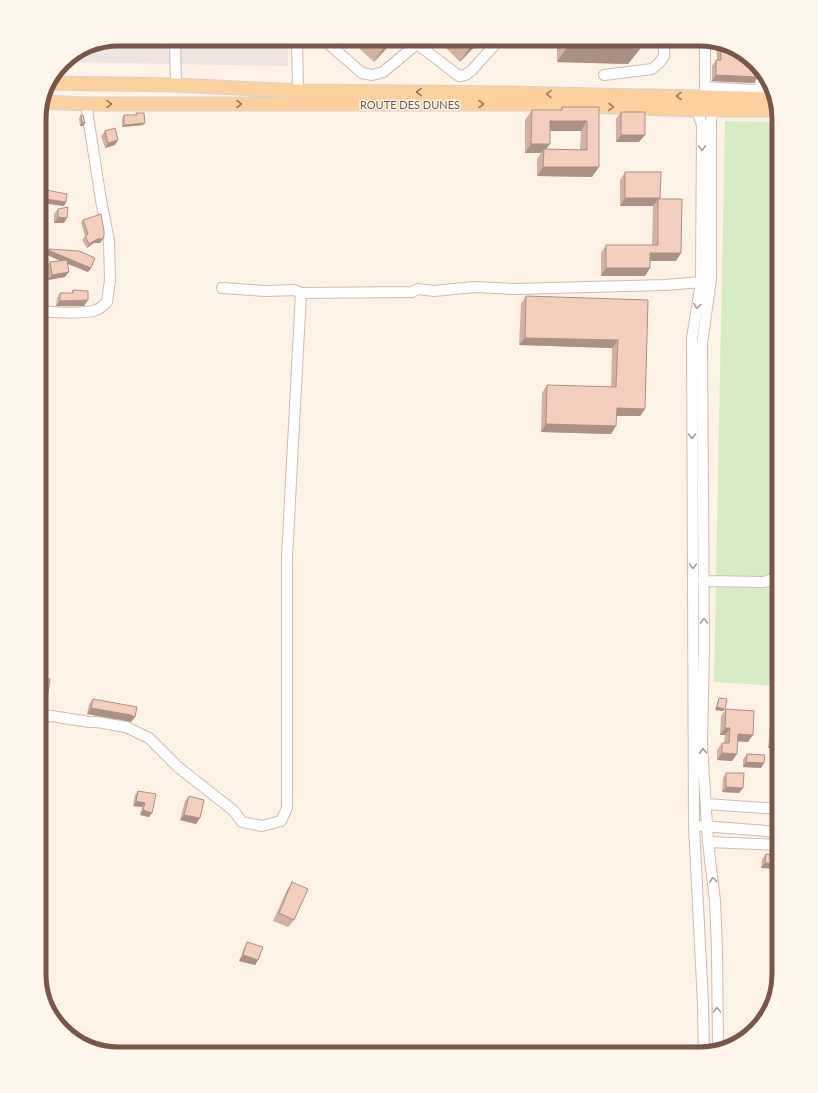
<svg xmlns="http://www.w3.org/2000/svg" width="818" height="1093" font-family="Lato,sans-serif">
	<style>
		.industrial { fill: #ede5e0 }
		.green { fill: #d7ecc4 }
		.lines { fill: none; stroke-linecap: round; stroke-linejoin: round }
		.minor-casing { stroke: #d2bbae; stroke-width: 12 }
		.major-casing { stroke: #d9d0cc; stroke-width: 15 }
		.minor { stroke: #fff; stroke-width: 10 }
		.major { stroke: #fdd19d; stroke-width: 13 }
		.wall { fill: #d2b1a3; fill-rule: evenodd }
		.shaded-wall { fill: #ab9084 }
		.building { fill: #f4cebd; stroke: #ab9084 }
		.oneway { stroke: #a07b62 }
		.oneway2 { stroke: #ae9a92 }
		.labels { text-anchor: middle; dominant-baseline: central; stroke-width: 3; stroke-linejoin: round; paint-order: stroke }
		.street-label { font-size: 11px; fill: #785649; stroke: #fff6ed }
		.rim { fill: none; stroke: #785649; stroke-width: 5 }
	</style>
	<rect width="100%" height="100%" fill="#fdf2e6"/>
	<path class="industrial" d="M119,39H288V66L63,62L66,59L88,45Z"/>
	<path class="green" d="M725,121L779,122V686L714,682Z"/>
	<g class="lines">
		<g class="minor-casing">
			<path id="minor" d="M175,39L176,85
				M297,39L298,91
				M323,39L362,73L372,75L383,72L417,44
				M417,39V44L459,76L465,75L471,71L500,39
				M604,75L652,69L659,63L664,56V39
				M705,87L772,91
				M760,91L761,71
				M705,93V39
				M697,110L702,125L701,282L692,338L694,826L703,1004L704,1053
				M712,110L711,121V278L702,344L704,647L702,744L708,842L715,901L717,949L718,1049
				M222,288L266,291L294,290L301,293L412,292L418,289L434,291L475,287L514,289L665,285L701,282
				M39,310C51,313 86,314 96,310C100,309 104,305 107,302L110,280L109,241L101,200L86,104
				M703,581L764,582L772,579L779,571
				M39,714L89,722H97L126,727L149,738L178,767L234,811L242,822L262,826L281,821L287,808V557L301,293
				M706,804L779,809
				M702,826L779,832
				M708,842L779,845"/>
		</g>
		<g class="major-casing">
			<path id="major" d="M48,83L176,85L298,91L508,93L639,96L705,97L774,99
				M42,102L86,104H529L697,110H777"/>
		</g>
		<use href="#minor" class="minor"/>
		<use href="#major" class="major"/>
	</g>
	<path class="wall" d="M349,39H395L374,62Z
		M437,39H482L460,62Z
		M557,39H648L628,64L557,62Z
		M716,43L739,50L754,83L712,81V66L716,60H717Z
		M562,107H599L592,177L537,176V159L541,153H525V120L532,110H560ZM550,131H581L580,150L546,149Z
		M621,112L639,142H616V119Z
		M136,113L143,125L122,127V118L124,115H135Z
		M81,115L85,123L83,126H80L79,118Z
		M105,131L118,140L115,145L105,148L101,136Z
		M39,171L44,193L46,190L66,202L64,206L42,203L43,194L41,198H39Z
		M625,172L660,199L676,261H650L645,276H601V253L606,245H652L653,207V206H620V180Z
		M58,209L64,223H54V214Z
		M83,220L103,239L100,243H94L87,248L82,240L85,236L81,223Z
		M49,249L91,268L88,272L67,264L65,277L48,280L46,267L50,262L60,261L45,254Z
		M73,290L84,306H56L57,298L60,293H71Z
		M526,296L648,300L645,409L640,416H617L611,434L541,432L542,393L547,385L611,387L612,348L519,345L521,304Z
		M719,698L725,709L723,711L715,710L718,700Z
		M93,699L135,717L131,722L127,721L87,714L89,704Z
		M726,709L748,742L737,741V754L732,761L717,760V750L722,743H724L725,735H720L721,716Z
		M777,713L779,748H768L770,723Z
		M747,754L761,768L743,767V759Z
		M726,773L743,788L739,793L722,792L723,778Z
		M138,791L156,794L149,817L140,815L142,807L133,806L135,795Z
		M189,796L200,818L196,824L180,820L185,801Z
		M766,854L779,856V866L776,869L761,868L762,859Z
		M292,882L294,920L288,927L273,921L287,890Z
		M247,942L258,960L255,965L239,961L244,948Z"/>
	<path class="shaded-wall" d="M182,39H282L182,40Z
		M392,39H395L374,62L384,47Z
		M478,39H482L460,62L470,47Z
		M648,39L628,64L557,62L567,47Z
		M716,75L758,77L754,83L712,81Z
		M550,121H587L581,131H543Z
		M82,123H85L83,126H80Z
		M145,123L143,125L122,127L124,125Z
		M621,135H645L639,142H616Z
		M118,140L115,145L105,148L108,143Z
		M531,144H550L544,152V149L541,153H525Z
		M543,167H599L592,177L537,176Z
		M39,193H44L41,198H39Z
		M625,198H660L658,201V199L653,206H620Z
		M45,199L66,202L64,206L42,203Z
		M58,217L67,218L64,223H54Z
		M97,239H103L100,243H94L87,248L89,244Z
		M48,250L91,268L88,272L45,254Z
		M650,253H681L676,261H645Z
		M606,268H650L645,276H601Z
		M69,272L65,277L48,280L52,275Z
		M88,300L84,306H56L60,301Z
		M525,338L618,340L612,348L519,345Z
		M617,408L645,409L640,416H612Z
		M546,424L616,426L611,434L541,432Z
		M39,697L47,698L42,706H39Z
		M717,707L725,709L723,711L715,710Z
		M91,708L131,715L135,717L131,722L127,721L87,714Z
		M725,728H730L725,735H720Z
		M738,734L753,735L748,742L733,741Z
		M775,738H779V748H768Z
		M722,753L737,754L732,761L717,760Z
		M746,762L764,763L761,768L743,767Z
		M726,787L743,788L739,793L722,792Z
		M136,801L145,803L142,807L133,806Z
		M143,810L152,813L149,817L140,815Z
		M184,815L200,818L196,824L180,820Z
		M765,863L779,864V866L776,869L761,868Z
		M243,955L258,960L255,965L239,961Z"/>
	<path class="building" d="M375,39H392L384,47Z
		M462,39H478L470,47Z
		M567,39H646L638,49L567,47Z
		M720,44L739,50L759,69L758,77L716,75V60H721Z
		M562,107H599V167H543L544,149L587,150V121H550V144H531L532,110H562Z
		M621,112H645V135H621Z
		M136,113H144L145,123L124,125V115H137Z
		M81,115H83L85,123H82Z
		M115,128L118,140L108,143L105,131Z
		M39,171H45L44,193H39Z
		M625,172H661L660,198H625Z
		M46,190L67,194L66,202L45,199Z
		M658,199H682L681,253H650V268H606V245H658Z
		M68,207L67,218L58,217V209Z
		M101,214L104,231V236L103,239H97L89,244L85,236L88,234L83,220Z
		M49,249L79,251L95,258L91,268L48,250Z
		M67,260L69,272L52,275L50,262Z
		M73,290L88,291V300L60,301V293H73Z
		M526,296L648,300L645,409L617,408L616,426L546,424L547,385L616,387L618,340L525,338Z
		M39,678L50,679L47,698L39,697Z
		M719,698L727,699L725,709L717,707Z
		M93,699L137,707L135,717L131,715L91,708Z
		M726,709L754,711L753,735L738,734L737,754L722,753V743H729L730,728H725Z
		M777,713H779V738H775Z
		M747,754L765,755L764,763L746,762Z
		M726,773H744L743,788L726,787Z
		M138,791L156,794L152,813L143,810L145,803L136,801Z
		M189,796L204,800L200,818L184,815Z
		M766,854L779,856V864L765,863Z
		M292,882L308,889L294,920L279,913Z
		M247,942L263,947L258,960L243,955Z"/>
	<defs><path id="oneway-chevron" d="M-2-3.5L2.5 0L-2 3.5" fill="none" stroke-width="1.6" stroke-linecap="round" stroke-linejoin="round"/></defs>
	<g class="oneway">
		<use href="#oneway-chevron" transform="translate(419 92) rotate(-180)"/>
		<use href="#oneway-chevron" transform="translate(549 94) rotate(-179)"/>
		<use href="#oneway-chevron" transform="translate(679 96) rotate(-180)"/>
		<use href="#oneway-chevron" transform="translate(109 104)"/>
		<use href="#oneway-chevron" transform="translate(239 104)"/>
		<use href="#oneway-chevron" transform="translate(481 104)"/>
		<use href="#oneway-chevron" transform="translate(611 107) rotate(2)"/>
	</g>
	<g class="oneway2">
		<use href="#oneway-chevron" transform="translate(702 148) rotate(90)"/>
		<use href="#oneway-chevron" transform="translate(697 306) rotate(99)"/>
		<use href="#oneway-chevron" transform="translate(692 436) rotate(90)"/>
		<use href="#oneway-chevron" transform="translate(693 566) rotate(90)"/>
		<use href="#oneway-chevron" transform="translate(704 621) rotate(-90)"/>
		<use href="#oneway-chevron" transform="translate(703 751) rotate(-94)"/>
		<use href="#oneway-chevron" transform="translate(713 880) rotate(-97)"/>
		<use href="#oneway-chevron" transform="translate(717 1010) rotate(-90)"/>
	</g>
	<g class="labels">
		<g class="street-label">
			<text x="410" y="104">ROUTE DES DUNES</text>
		</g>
	</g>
	<path d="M0 0H818V1093H0ZM119 46H699A73 73 0 0 1 772 119V974A73 73 0 0 1 699 1047H119A73 73 0 0 1 46 974V119A73 73 0 0 1 119 46Z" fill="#fff6ed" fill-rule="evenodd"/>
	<path class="rim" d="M119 46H699A73 73 0 0 1 772 119V974A73 73 0 0 1 699 1047H119A73 73 0 0 1 46 974V119A73 73 0 0 1 119 46Z"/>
</svg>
